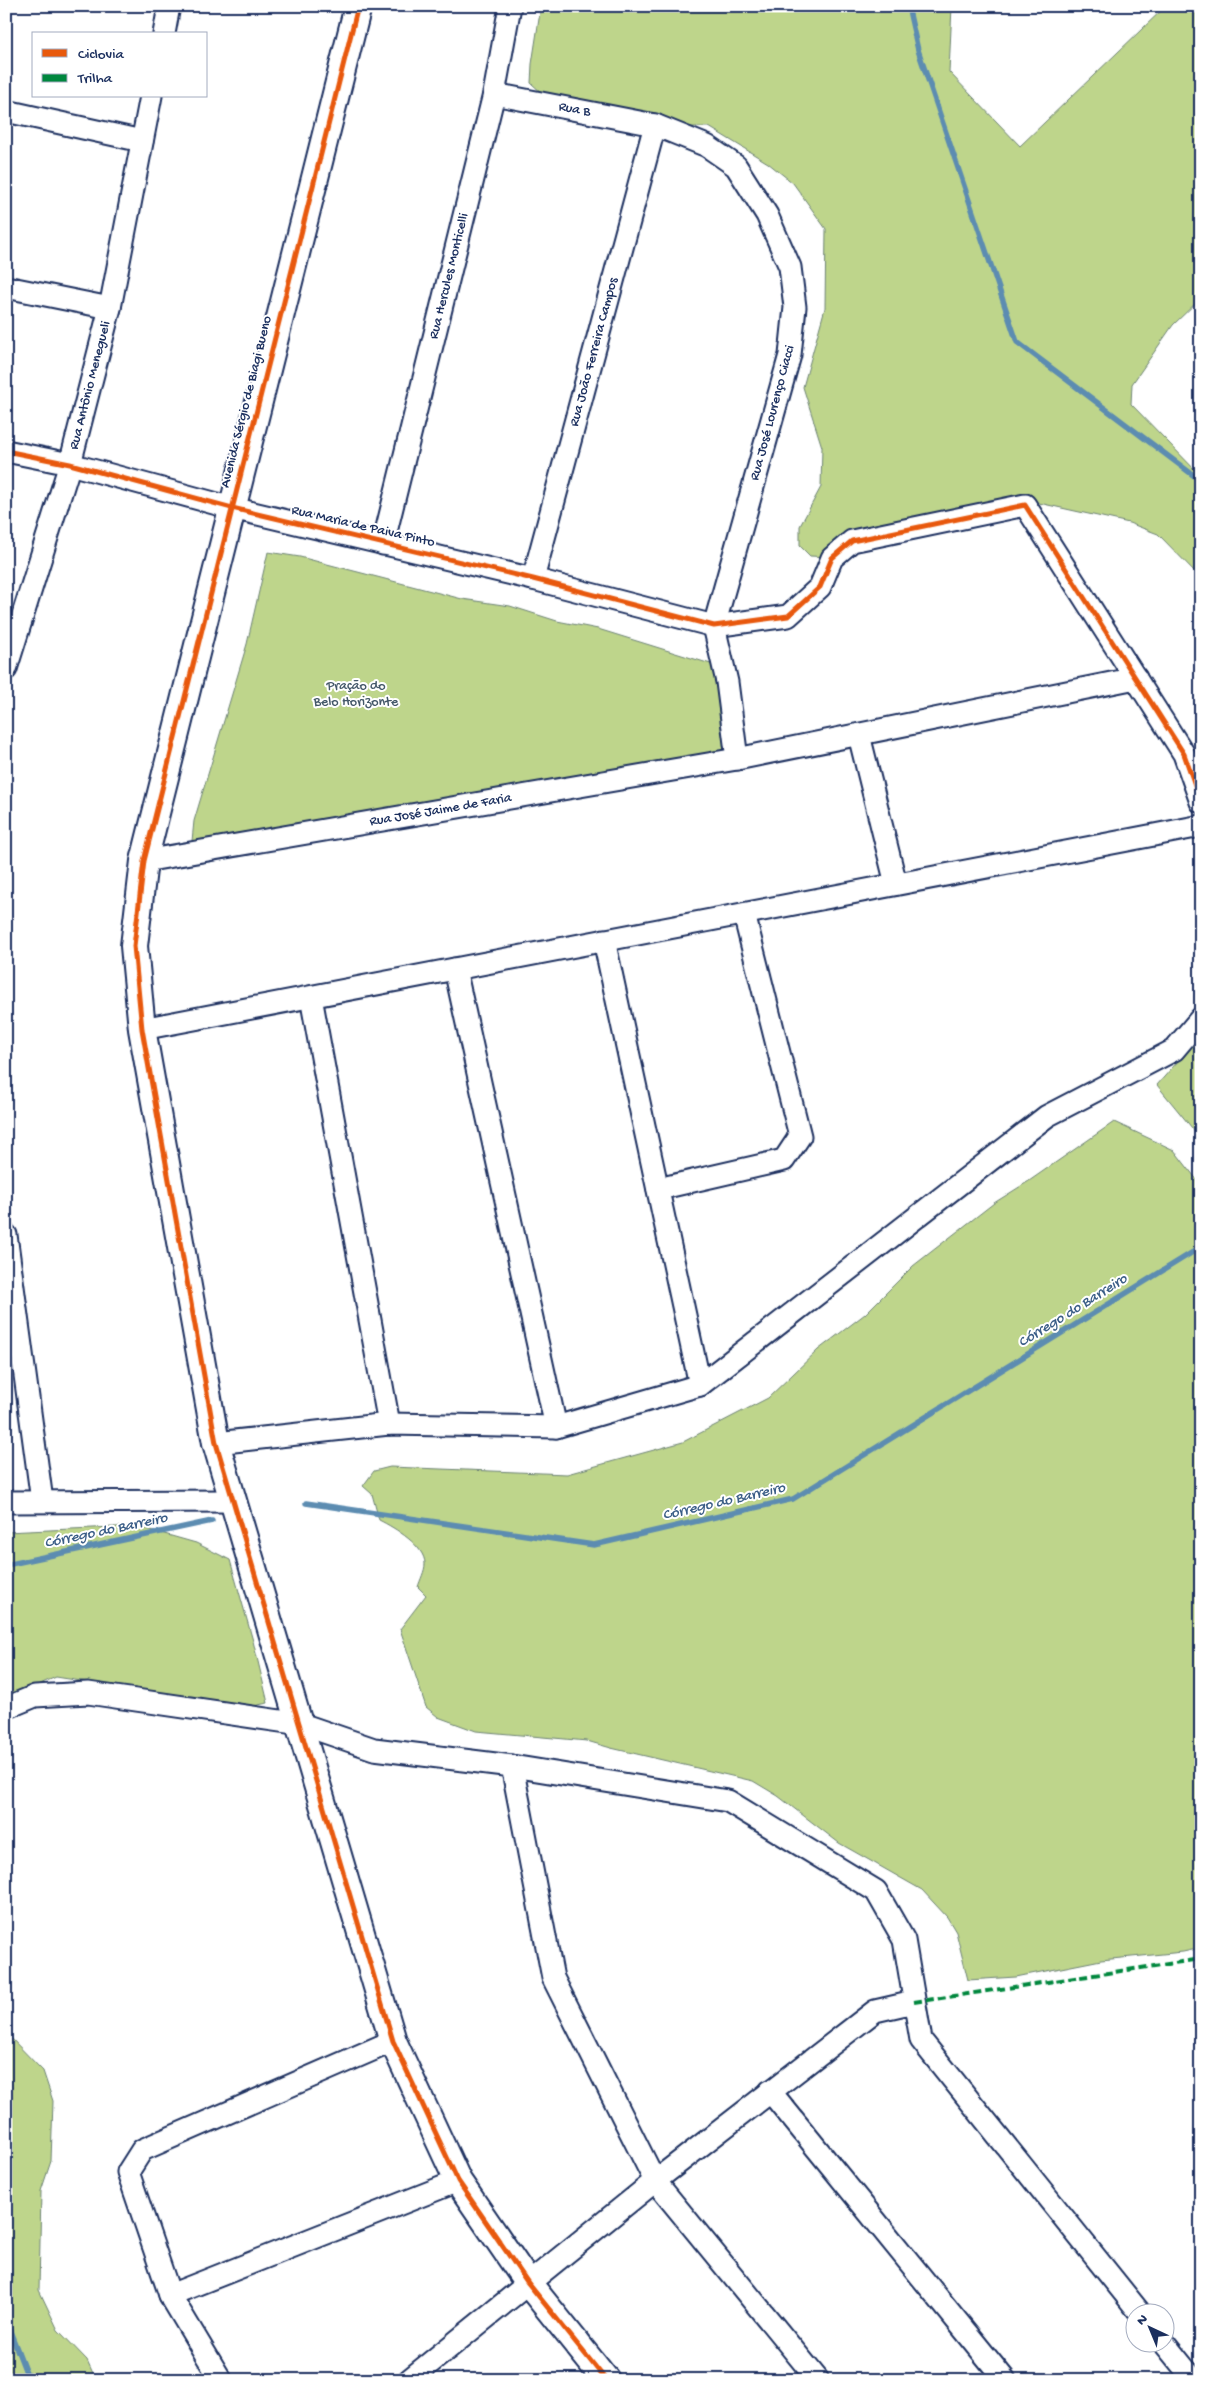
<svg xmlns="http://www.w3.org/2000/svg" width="1207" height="2386" font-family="'Gochi Hand',sans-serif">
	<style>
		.green { fill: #bed58b; stroke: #6c8274 }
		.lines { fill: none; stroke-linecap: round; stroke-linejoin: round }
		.stream { stroke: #5c8cb1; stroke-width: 5.5 }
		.minor-casing { stroke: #1b2f5e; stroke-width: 25 }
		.tertiary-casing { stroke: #1b2f5e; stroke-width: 30 }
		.minor { stroke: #fff; stroke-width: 21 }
		.tertiary { stroke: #fff; stroke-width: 26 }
		.quiet { stroke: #00873e; stroke-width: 4; stroke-dasharray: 8 4; stroke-linecap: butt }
		.cycleway-casing { stroke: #fff; stroke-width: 8 }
		.cycleway { stroke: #e8590c; stroke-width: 5 }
		.labels { text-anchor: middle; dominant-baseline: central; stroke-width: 4; stroke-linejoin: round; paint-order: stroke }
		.street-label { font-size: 14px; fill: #1b2f5e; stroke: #fff }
		.park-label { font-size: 14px; fill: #445869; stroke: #fff }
		.water-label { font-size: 15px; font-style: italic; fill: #3b5e87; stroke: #fff }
	</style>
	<rect width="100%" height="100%" fill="#fff"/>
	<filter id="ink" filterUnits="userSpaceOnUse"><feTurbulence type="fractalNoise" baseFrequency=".02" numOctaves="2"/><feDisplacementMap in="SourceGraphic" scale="10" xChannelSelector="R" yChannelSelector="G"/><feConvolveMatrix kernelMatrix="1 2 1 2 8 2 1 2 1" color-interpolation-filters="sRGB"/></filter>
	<g filter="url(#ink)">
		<path class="green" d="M541,6H952L949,72L1020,146L1166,6H1201V298L1173,325L1132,384L1131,404L1201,476V578L1158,534L1129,523L1030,501L830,557L810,556L800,546V526L821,487L822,447L803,387L825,308L826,229L793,183L768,163L709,127H690L619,107L574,105L544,95L531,83L532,64Z
			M268,552L300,557L462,599L510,606L557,621L598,629L714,665L730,752L516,790L463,795L192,841L194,821L247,644Z
			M1201,1035V1139L1157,1085Z
			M1114,1122L1174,1150L1201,1185V1948L1183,1952L1101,1960L1016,1977L968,1980L956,1932L947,1917L922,1890L839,1843L778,1796L753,1781L611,1748L587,1741L476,1731L438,1717L426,1707L400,1629L426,1595L418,1587C420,1580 425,1571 425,1564C425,1546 395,1528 379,1520L372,1494L363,1486L374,1471L390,1467L567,1474L683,1442L768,1398L818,1350L865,1314L913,1266L994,1203L1029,1181Z
			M136,1526L196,1543L230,1560L253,1641L268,1703L248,1707L56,1677L6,1699V1532Z
			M6,2033L43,2071L53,2101L51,2161L41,2191L39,2290L58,2330L87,2360L96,2380H6Z"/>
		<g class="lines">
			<path class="stream" d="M908,6L918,50L1017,342L1201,481
				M306,1503L594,1545L793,1499L1201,1247
				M6,1565L212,1521
				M6,2321L29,2380"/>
			<g class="minor-casing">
				<g id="minor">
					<path d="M164,34L169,6"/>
					<path id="s1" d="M494,94L655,125L707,146L736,166L767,215L790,267L795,307L790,355L714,626L727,682L737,759"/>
					<path d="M6,111L142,141"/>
					<path d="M6,287L110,308"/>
					<path d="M6,451L70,464L232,508L533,579L714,626L788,616L820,587L832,558L852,541L1025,505L1184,754L1201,802"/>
					<path id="s2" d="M383,544L494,94L510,6"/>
					<path id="s3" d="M533,579L655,125"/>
					<path id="s4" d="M6,669L70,464L110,308L151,96"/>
					<path d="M859,735L896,884"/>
					<path id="s5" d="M144,861L737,759L1136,678"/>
					<path d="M604,940L700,1385"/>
					<path d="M455,969L556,1427"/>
					<path d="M311,997L389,1424"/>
					<path d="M142,1029L1201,826"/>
					<path d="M658,1189L784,1160L800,1136L744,914"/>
					<path d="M6,1235L42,1501"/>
					<path d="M216,1443L389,1424L556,1427L700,1385L1047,1116L1174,1050L1201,1018"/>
					<path d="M6,1502L234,1501"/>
					<path d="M6,1708L35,1696L88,1693L301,1724L374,1749L512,1766L728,1801L876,1891L904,1940L921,2040L1141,2314"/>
					<path d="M512,1766L553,1978L655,2181L818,2380"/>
					<path d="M770,2091L1005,2380"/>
					<path d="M170,2295L458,2181"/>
					<path d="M1164,2343L1194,2380"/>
					<path d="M221,2380L170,2295L128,2172L142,2150L393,2041"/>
					<path d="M409,2380L655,2181L875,2011L914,2002"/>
				</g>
			</g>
			<g class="tertiary-casing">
				<path id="tertiary" d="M358,6L144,861L134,946L142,1029L216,1443L393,2041L458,2181L528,2283L606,2380"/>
			</g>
			<use href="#minor" class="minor"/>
			<use href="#tertiary" class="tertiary"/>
			<path class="quiet" d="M914,2002L1201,1959"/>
			<g class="cycleway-casing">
				<path id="cycleway" d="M358,6L144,861L134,946L142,1029L216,1443L393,2041L458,2181L528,2283L606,2380
					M6,451L70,464L232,508L533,579L714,626L788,616L820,587L832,558L852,541L1025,505L1184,754L1201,802"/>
			</g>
			<use href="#cycleway" class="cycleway"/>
		</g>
	</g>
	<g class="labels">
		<g class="street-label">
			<text stroke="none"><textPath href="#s1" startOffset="82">Rua B</textPath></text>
			<text stroke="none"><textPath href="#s2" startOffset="276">Rua Hercules Monticelli</textPath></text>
			<text stroke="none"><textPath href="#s3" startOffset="235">Rua João Ferreira Campos</textPath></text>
			<text stroke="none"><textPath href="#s4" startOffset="296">Rua Antônio Menegueli</textPath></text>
			<text transform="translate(247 402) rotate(-76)">Avenida Sérgio de Biagi Bueno</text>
			<text transform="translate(773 413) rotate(-75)">Rua José Lourenço Ciacci</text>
			<text transform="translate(363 527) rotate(13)">Rua Maria de Paiva Pinto</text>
			<text stroke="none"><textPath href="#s5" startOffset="301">Rua José Jaime de Faria</textPath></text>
		</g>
		<g class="park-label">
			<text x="356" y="686">Pração do<tspan x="356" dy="16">Belo Horizonte</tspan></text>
		</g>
		<g class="water-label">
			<text transform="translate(1073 1311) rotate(-32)">Córrego do Barreiro</text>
			<text transform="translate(724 1502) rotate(-13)">Córrego do Barreiro</text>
			<text transform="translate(106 1531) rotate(-12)">Córrego do Barreiro</text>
		</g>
	</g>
	<rect width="1207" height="2386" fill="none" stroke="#fff" stroke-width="25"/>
	<rect x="12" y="12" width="1182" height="2361" fill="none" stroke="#1b2f5e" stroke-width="2" filter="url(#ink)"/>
	<rect x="32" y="32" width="175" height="65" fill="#ffffff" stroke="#a4acbf"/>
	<rect x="42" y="49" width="25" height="8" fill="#e8590c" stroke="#a4acbf"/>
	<text x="78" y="58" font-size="15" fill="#1b2f5e">Ciclovia</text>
	<rect x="42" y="74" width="25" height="8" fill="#00873e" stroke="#a4acbf"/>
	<text x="78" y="82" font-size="15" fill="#1b2f5e">Trilha</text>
	<g transform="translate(1150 2328) rotate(316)"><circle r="24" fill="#ffffff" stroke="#a4acbf"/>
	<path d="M0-4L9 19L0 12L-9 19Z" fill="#1b2f5e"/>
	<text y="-8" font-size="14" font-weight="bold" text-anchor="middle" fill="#1b2f5e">N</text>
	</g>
</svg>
